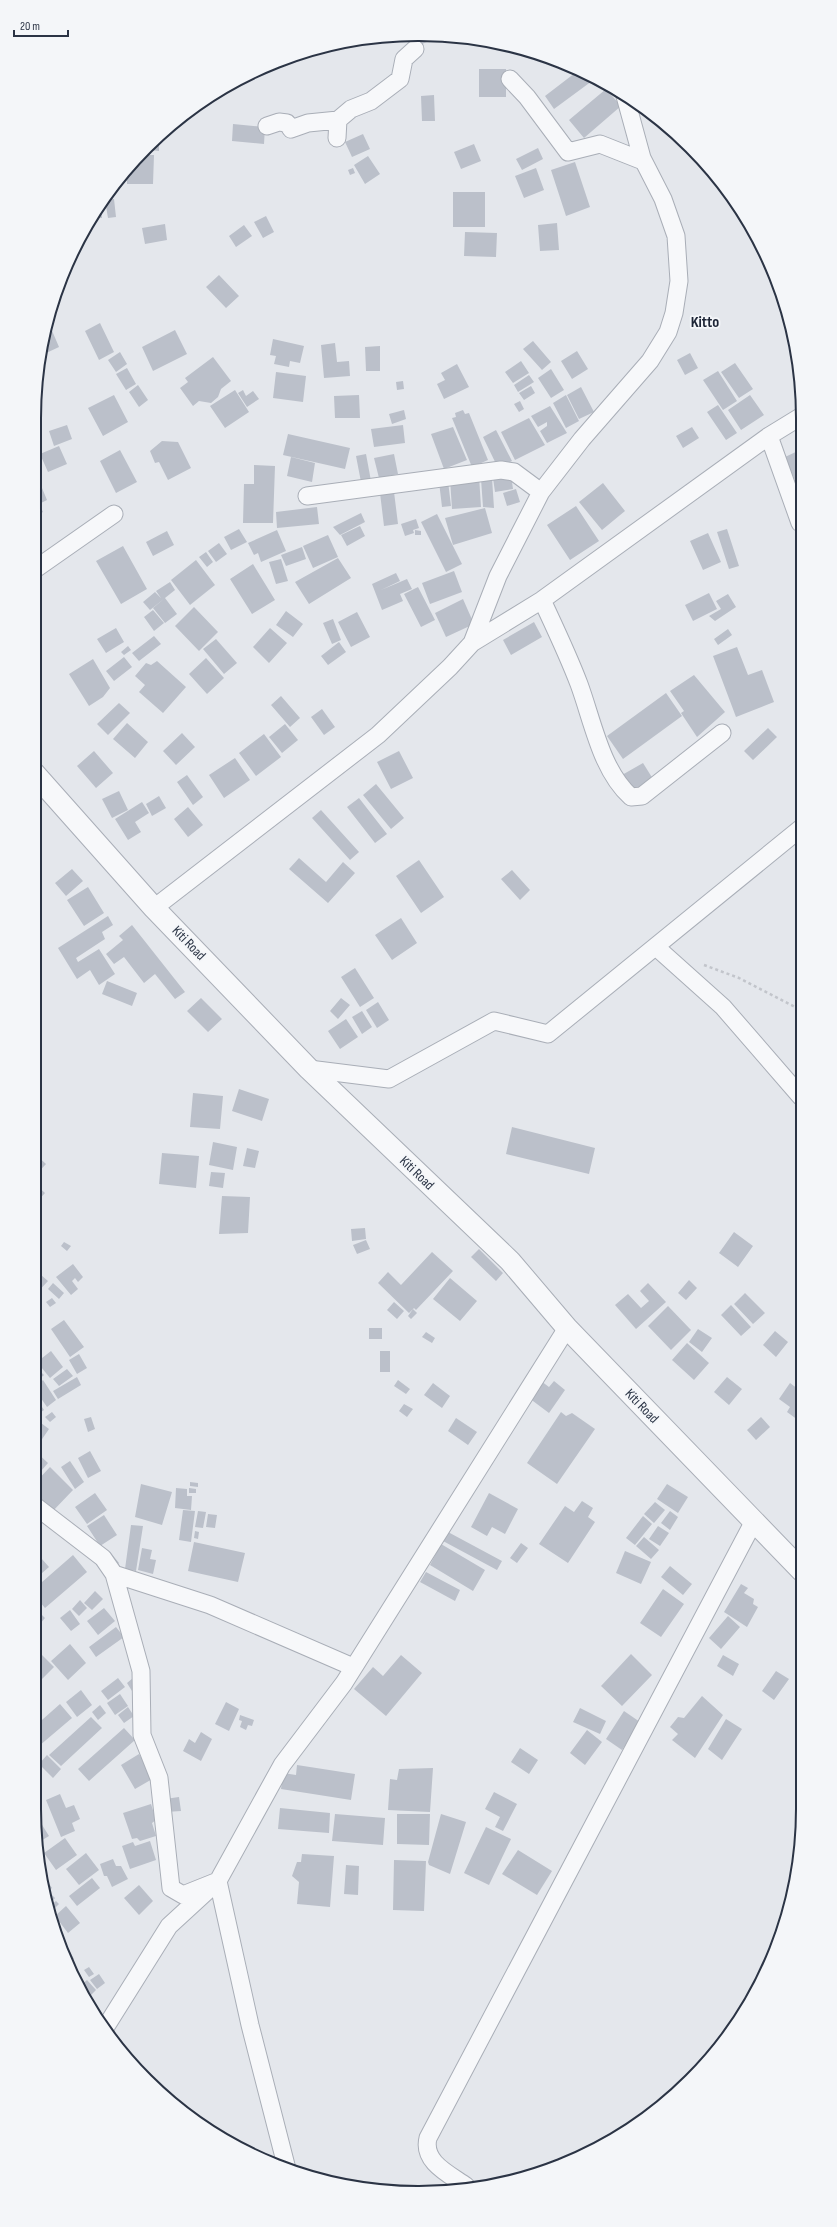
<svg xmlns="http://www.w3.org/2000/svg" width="837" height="2227" font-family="'Sofia Sans Condensed',sans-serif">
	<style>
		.building { fill: #bbc0ca }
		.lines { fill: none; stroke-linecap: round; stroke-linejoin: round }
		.minor-casing { stroke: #a9aeb7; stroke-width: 19 }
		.tertiary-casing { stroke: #a9aeb7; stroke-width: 23 }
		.path { stroke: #c2c5cb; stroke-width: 2.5; stroke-dasharray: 3 3; stroke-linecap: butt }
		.minor { stroke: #f7f8fa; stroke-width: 17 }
		.tertiary { stroke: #f7f8fa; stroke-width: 21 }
		.labels { text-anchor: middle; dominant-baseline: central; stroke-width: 3.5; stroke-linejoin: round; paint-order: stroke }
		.street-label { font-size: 14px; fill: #2b3445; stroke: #f4f6f9 }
		.quarter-label { font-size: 16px; font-weight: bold; fill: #1d2536; stroke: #f4f6f9 }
		.rim { fill: none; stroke: #2b3445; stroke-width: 2 }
	</style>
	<rect width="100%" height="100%" fill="#e4e7ec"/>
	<path class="building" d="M425,35L427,42L412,48L408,36Z
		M479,69H506V97H479Z
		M575,73L592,81L554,109L545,96Z
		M606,89L621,106L584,138L569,120Z
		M434,95L435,121H422L421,96Z
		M233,124L265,127L264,144L232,141Z
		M363,134L370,149L352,157L345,142Z
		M159,135V151L150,150L151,145Z
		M474,144L481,161L461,169L454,152Z
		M538,148L543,159L522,170L516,159Z
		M141,155H154L153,184H127V170Z
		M368,156L380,174L365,184L354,165Z
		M575,162L590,207L566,216L551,170Z
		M353,168L355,173L350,175L348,170Z
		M536,168L544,190L524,198L515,176Z
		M453,192H485V227H453Z
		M114,199L116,217L108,218L105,200Z
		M101,205L102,218H92L96,213Z
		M266,216L274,232L263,238L254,222Z
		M557,223L559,250L540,251L538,225Z
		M165,224L167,240L145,244L142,228Z
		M244,225L252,236L236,247L229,236Z
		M465,232L497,233L496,257L464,256Z
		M219,275L239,296L226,308L206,287Z
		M47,319L59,347L42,355L43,352Z
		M100,323L114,352L99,360L85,331Z
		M175,330L187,354L153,371L142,347Z
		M273,339L304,346L300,363L290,361L289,367L274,364L276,356L270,355Z
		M533,341L551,362L542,370L523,349Z
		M335,343L337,362L349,361L350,376L324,378L321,345Z
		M380,346V371H366L365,347Z
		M577,351L588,369L572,379L561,361Z
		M120,352L127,364L116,372L108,360Z
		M690,353L698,368L685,375L677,360Z
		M213,357L231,381L221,389L218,397L211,403L199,401L193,406L180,388L188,382L185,378Z
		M521,361L529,373L513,383L505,372Z
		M735,363L753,389L739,398L721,372Z
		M457,364L469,387L444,399L437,384L445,380L441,373Z
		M127,368L136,384L126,390L116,374Z
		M551,369L564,390L551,398L538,378Z
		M718,371L737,401L723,410L703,380Z
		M276,372L306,376L303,402L273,398Z
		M529,375L534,382L518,392L514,385Z
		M403,381L404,389L397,390L396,382Z
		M138,385L148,400L139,407L129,392Z
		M531,386L535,393L524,400L519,393Z
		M581,387L594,412L579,419L567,395Z
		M235,390L249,412L225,428L210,406Z
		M243,390L246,396L253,391L259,399L247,407L238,393Z
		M114,395L128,422L103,436L88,408Z
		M359,395L360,418H335L334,396Z
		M566,395L579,421L566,428L553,403Z
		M750,395L764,415L741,430L728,410Z
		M520,401L524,409L519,412L514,404Z
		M718,405L737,433L726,440L707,412Z
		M550,406L567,433L547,443L540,431L547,426V422L538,427L531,416Z
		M404,410L406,419L392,424L389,414Z
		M463,410L465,414L469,413L488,460L472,467L452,418L456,417L455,413Z
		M529,418L545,445L515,460L501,432Z
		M67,425L72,439L54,446L49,431Z
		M403,425L405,443L374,447L371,429Z
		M453,427L467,460L444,469L431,434Z
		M692,427L699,438L683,448L676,436Z
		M496,430L512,461L498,468L483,437Z
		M288,434L350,448L345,469L283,455Z
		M162,441L178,442L191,468L168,480L159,462L155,463L150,451Z
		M59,446L67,464L48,472L40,454Z
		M120,450L137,482L116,493L100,461Z
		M800,450V492L785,457Z
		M366,454L371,481L361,482L356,456Z
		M394,454L398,474L379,478L374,458Z
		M291,457L315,463L312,482L287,476Z
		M254,465L275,466L273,523H243L244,484H254Z
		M511,475L513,489L495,492L493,478Z
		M37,476L47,500L39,504L43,512L34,517V478Z
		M479,476L481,507L452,509L450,479Z
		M492,478L494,508L483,507L481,479Z
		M448,481L451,506L442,507L439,482Z
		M603,483L625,511L602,530L579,502Z
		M516,489L520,502L507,506L503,493Z
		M394,492L398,524L384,526L380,493Z
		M576,506L599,541L570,560L547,525Z
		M317,507L319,524L277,528L276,512Z
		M485,508L492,533L453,545L445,518Z
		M361,513L365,522L340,535L333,527Z
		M437,514L462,564L446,572L421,522Z
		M416,519L419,528L413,530L414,533L405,536L401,524Z
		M360,526L365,536L347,546L341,535Z
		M36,528L40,536L34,539V529Z
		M239,529L247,542L231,550L224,537Z
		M727,529L739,566L729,569L717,532Z
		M277,530L286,551L261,562L258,553L254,555L248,543Z
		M415,530L421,531V535H415Z
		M167,531L174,545L153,556L146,542Z
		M708,533L721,562L703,570L690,541Z
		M328,535L338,557L313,568L303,546Z
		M34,540L40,552L34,556Z
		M219,543L227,554L216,562L208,551Z
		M123,546L147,589L121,604L96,561Z
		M302,547L306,559L286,566L281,555Z
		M206,552L213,562L207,567L199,557Z
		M338,558L351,578L309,604L295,582Z
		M281,559L288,581L276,584L269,562Z
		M196,560L215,585L190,605L171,580Z
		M253,564L275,600L252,614L230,579Z
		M454,571L462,592L430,604L422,583Z
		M396,573L400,581L381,590L407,579L412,589L400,594L403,601L382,610L372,584Z
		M170,582L175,590L150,610L143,602L155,592L161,598L156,591Z
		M418,587L435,620L421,627L404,594Z
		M709,593L717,609L693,621L685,605Z
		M728,594L736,607L715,621L709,616L721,609L716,601Z
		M165,598L177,614L165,623L153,608Z
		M463,599L474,624L446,637L435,613Z
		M194,607L218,632L199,651L175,626Z
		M153,610L164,623L154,631L144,617Z
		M286,611L303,624L293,637L276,625Z
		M357,612L370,637L351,647L338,622Z
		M333,619L341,640L332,644L323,623Z
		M534,622L542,637L511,655L503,640Z
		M116,628L124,642L106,653L97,639Z
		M270,628L287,643L269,663L253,647Z
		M728,629L732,635L718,645L714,639Z
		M154,636L161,644L139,661L132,653Z
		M216,639L237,663L224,674L203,649Z
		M339,642L346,652L328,665L321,656Z
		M128,646L131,650L124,655L121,652Z
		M737,647L748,675L762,670L774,702L736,717L713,656Z
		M124,657L132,667L114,681L106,671Z
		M206,658L224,678L207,694L189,674Z
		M93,659L110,688L103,697L89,706L69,674Z
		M157,661L186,687L163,713L139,692L145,685L135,676L146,663L151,665Z
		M694,675L725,712L697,737L681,713L684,711L670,691Z
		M666,693L682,716L623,759L607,736Z
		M281,696L300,718L290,727L271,705Z
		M119,703L130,713L108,735L97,724Z
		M322,709L335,727L324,735L311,717Z
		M127,723L148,742L135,758L113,739Z
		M285,724L298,740L282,753L269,737Z
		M768,728L777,737L753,760L744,751Z
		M182,733L195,747L176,765L163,751Z
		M264,734L281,757L256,776L239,753Z
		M94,751L113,773L96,788L77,766Z
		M399,751L413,778L391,789L377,762Z
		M235,758L250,780L224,798L209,775Z
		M643,763L653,779L632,792L622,775Z
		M187,775L203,797L193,805L177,782Z
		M376,784L404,818L391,829L363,795Z
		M119,791L128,810L112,818L102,799Z
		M159,796L166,808L152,816L146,804Z
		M359,798L387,834L375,843L347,807Z
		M142,802L149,813L135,822L141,832L128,840L115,819Z
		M188,807L203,825L188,837L174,819Z
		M321,810L359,852L350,860L312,818Z
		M299,858L326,882L343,862L355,873L328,903L289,869Z
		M419,860L444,897L421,913L396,876Z
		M72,869L83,881L66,896L55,883Z
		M512,870L530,890L520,900L501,879Z
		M88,887L104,913L84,926L67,900Z
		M108,916L113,925L102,932L105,939L76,958L78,962L99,949L115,974L99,985L90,970L77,979L58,948Z
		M401,918L417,943L392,960L375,935Z
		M132,925L185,992L175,999L155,974L144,983L124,957L114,964L106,954L123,940L119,936Z
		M355,968L374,998L360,1007L341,977Z
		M107,981L137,993L132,1006L102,994Z
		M201,998L222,1019L208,1032L187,1011Z
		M341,998L350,1005L338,1019L330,1011Z
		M378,1002L389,1020L377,1028L366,1010Z
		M362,1011L372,1027L362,1034L352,1017Z
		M346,1019L358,1037L340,1049L328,1031Z
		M34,1073L37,1091H34Z
		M239,1089L269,1099L262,1121L232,1111Z
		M193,1093L223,1096L220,1129L190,1127Z
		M512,1127L595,1148L589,1174L506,1154Z
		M213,1142L237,1147L233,1170L209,1165Z
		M247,1148L259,1151L255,1168L243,1166Z
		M34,1153L46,1164L34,1177Z
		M162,1153L199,1156L196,1188L159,1184Z
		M211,1172L225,1173L223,1188L209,1186Z
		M34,1183L45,1193L34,1205Z
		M222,1196L250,1197L248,1233L219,1234Z
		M365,1228L366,1239L352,1241L351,1229Z
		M734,1232L753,1246L738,1267L719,1253Z
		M366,1240L370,1249L357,1254L353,1245Z
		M64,1242L71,1246L67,1251L61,1246Z
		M479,1249L503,1273L496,1281L471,1257Z
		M432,1252L453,1271L416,1310L414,1308L416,1306L409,1313L378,1283L388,1272L401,1285Z
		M73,1264L83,1277L78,1282L75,1278L72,1281L78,1289L71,1295L56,1277Z
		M34,1269L48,1281L34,1296Z
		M450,1278L477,1301L460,1321L433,1299Z
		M689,1280L697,1288L686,1300L678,1293Z
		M53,1283L64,1293L59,1299L48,1289Z
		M648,1283L666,1302L636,1329L615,1305L628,1294L641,1308L649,1301L640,1291Z
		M745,1293L765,1313L753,1324L734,1304Z
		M52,1298L56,1303L50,1307L46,1302Z
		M394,1302L404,1311L397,1319L387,1310Z
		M731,1305L751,1327L741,1336L721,1315Z
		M668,1306L691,1330L671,1350L648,1326Z
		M413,1309L417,1313L411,1319L408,1316Z
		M64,1320L84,1347L70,1357L51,1329Z
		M369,1328H382V1339H369Z
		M698,1329L712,1338L702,1352L689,1342Z
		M775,1331L788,1342L776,1357L763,1345Z
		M426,1332L435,1338L432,1343L422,1337Z
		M687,1343L709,1363L694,1380L672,1360Z
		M51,1351L63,1367L50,1378L37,1362Z
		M380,1351H390V1372H380Z
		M79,1354L87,1368L77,1374L69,1360Z
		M34,1365L44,1375L34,1384Z
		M67,1369L73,1376L59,1386L53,1379Z
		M77,1377L81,1385L58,1399L53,1391Z
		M727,1377L742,1389L729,1405L714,1392Z
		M43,1380L56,1400L47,1407L34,1388Z
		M398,1380L410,1389L406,1394L394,1386Z
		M541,1381L549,1387L554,1381L565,1390L549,1413L529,1398Z
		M433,1383L450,1396L442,1408L424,1395Z
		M790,1383L802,1392V1423L787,1412L790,1407L779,1399Z
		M36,1398L44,1410L38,1414L34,1409V1400Z
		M404,1404L413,1409L407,1417L399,1411Z
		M52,1412L56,1417L50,1422L45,1417Z
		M561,1412L566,1416L572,1413L595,1429L557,1484L527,1463Z
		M91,1417L95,1429L88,1432L84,1419Z
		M761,1417L770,1427L756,1440L747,1430Z
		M456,1418L477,1432L468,1445L448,1431Z
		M37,1420L49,1429L36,1448L34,1446V1424Z
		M34,1450L48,1463L34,1479Z
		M90,1451L101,1471L88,1478L78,1458Z
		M70,1461L84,1482L75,1489L61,1467Z
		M50,1467L73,1490L51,1513L34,1497V1484Z
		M190,1482L198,1483V1487L190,1486Z
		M141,1484L172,1492L162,1525L135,1517Z
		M667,1484L688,1497L678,1513L657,1499Z
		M176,1488L187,1489V1496H192L191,1510L175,1508Z
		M189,1488L196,1489V1493H189Z
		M95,1493L107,1510L87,1524L75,1507Z
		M489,1493L518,1509L505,1534L492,1527L487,1536L471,1527Z
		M582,1501L593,1508L588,1517L595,1522L568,1563L539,1544L565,1506L574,1512Z
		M655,1502L665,1510L654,1523L644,1514Z
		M183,1510L195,1511L191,1542L179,1540Z
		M198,1511L206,1512L203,1528L195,1527Z
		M670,1511L678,1517L670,1530L661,1523Z
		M208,1514L217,1515L215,1528L206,1527Z
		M104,1515L117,1535L100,1546L87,1526Z
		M643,1516L652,1524L635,1545L626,1538Z
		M131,1525L143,1526L136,1571L125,1569Z
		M658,1526L669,1533L660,1546L649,1539Z
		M195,1531L199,1532L198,1539L194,1538Z
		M448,1532L502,1561L497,1570L443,1541Z
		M644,1537L659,1550L651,1559L636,1546Z
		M194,1542L245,1553L238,1582L188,1571Z
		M521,1543L528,1548L517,1563L510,1558Z
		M441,1544L485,1570L473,1591L430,1565Z
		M142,1548L152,1550L150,1559L156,1560L153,1574L138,1570Z
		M34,1550L49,1567L34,1580Z
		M625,1551L651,1562L641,1584L616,1573Z
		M110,1552L119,1563L114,1568L104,1556Z
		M73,1555L87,1572L45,1608L34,1595V1589Z
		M670,1566L692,1584L683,1595L661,1577Z
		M426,1572L460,1590L455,1601L420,1582Z
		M741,1584L748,1588L744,1593L754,1599L753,1604L758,1607L747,1627L724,1612Z
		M663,1589L684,1604L661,1637L640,1623Z
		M95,1591L103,1599L92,1610L84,1603Z
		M80,1600L87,1608L79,1616L72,1609Z
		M104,1608L115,1621L98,1635L87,1621Z
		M70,1610L80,1624L71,1631L60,1618Z
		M38,1611L45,1618L38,1626L34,1622V1616Z
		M728,1616L740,1627L721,1649L709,1638Z
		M116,1627L124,1637L96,1657L89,1647Z
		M70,1644L86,1663L68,1680L51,1661Z
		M38,1651L54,1667L41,1680L34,1673V1655Z
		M631,1654L652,1675L622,1706L601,1686Z
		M401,1655L422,1673L386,1716L354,1689L373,1667L383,1676Z
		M723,1655L739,1664L733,1676L717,1666Z
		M776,1671L789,1679L774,1700L762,1691Z
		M118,1678L125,1687L108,1700L101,1691Z
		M133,1678L139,1686L132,1691L127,1683Z
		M81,1690L92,1705L77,1717L66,1702Z
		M120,1694L128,1706L115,1715L107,1703Z
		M702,1696L723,1715L695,1758L672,1740L678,1734L670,1727L678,1717L684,1718Z
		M34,1698L40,1705L34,1712Z
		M226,1702L239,1709L229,1731L215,1724Z
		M60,1704L72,1718L39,1746L34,1741V1727Z
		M100,1705L106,1713L98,1720L92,1712Z
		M128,1707L134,1716L124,1723L118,1715Z
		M580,1708L606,1721L600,1734L573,1722Z
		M624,1711L640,1722L622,1750L606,1739Z
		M240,1715L254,1720L252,1726L248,1725L246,1730L240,1727L242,1721L239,1720Z
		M91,1717L102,1728L61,1766L49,1755Z
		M726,1719L742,1729L722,1760L708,1749Z
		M124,1728L135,1740L89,1781L78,1769Z
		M587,1730L602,1742L585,1765L570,1753Z
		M201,1732L212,1739L201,1761L183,1751L189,1739L195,1743Z
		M520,1748L538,1760L529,1774L511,1762Z
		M139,1754L154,1778L135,1789L121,1765Z
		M47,1755L61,1769L53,1778L39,1764Z
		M297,1765L355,1774L351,1800L281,1789L283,1773L296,1775Z
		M433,1768L430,1812L388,1810L390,1779L397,1780L399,1769Z
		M494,1792L517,1804L503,1831L495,1827L500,1817L485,1809Z
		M60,1794L66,1808L74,1805L80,1819L72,1823L75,1831L61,1837L46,1800Z
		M179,1797L181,1811L166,1812L165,1799Z
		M151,1804L156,1820L152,1823L156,1836L140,1841L137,1838L132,1839L123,1813Z
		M280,1808L330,1813L329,1833L278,1829Z
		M335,1814L385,1818L383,1845L332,1841Z
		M397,1814H430L429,1845L397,1844Z
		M441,1814L466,1822L450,1874L429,1865L428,1862Z
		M39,1820L49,1836L39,1842L36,1822Z
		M486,1827L511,1839L489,1885L464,1873Z
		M65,1838L77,1855L56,1870L44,1853Z
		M150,1841L156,1860L130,1869L122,1846L133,1842L135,1846Z
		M518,1850L552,1871L537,1895L502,1874Z
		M86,1853L99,1870L79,1885L66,1869Z
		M302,1854L334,1856L330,1907L297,1904L299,1882L292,1876L297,1862H301Z
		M113,1859L116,1866H121L128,1879L112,1887L107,1876H104L100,1864Z
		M394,1860L426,1861L424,1911L393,1910Z
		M346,1865L359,1866L358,1895L344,1894Z
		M92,1878L100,1888L77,1906L69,1896Z
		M46,1879L52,1888L48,1891L55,1898L50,1904Z
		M139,1885L153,1901L139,1915L124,1898Z
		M56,1901L59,1904L51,1912L50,1906Z
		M66,1906L80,1923L68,1933L55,1916Z
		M61,1935L74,1959L68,1963L57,1938Z
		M89,1967L94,1974L89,1977L84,1970Z
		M99,1974L105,1983L97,1989L90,1980Z
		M87,1980L96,1990L89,1997L80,1986Z
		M97,2012L103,2017L100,2021L95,2014Z"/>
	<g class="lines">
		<g class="minor-casing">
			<path id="minor" d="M510,79L527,97L568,152L600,144L643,161
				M267,126L279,122L287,123L291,129L308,123L338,120
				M337,138L338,120L351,109L371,101L400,79L404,59L415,49
				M769,436L800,523
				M307,496L501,470L514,472L541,492
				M34,570L114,514
				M542,600C555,628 568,655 579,684C593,722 601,770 631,797L642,796L722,733
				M472,643L542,600L769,436L800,417
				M154,908L378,735L450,667L472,643L498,576L541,492L582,439L650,361L668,332L674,313L679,281L676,236L663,199L642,158L625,96
				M656,947L723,1007L801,1097
				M309,1069L389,1079L494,1021L548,1034L801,828
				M34,1505L103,1558L114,1574L141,1671L142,1735L159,1778L171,1888L183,1895L218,1881L250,2025L287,2169
				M114,1574L210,1605L353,1667
				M105,2028L169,1926L218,1881L282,1765L344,1683L567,1328
				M466,2186C449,2174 422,2162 428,2138L754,1521"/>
		</g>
		<g class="tertiary-casing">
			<path id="tertiary" d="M34,773L154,908L309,1069L510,1261L567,1328L802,1571"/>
		</g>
		<path class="path" d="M704,965L739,978L801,1010"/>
		<use href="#minor" class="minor"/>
		<use href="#tertiary" class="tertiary"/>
	</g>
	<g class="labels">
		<g class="street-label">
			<text transform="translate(189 943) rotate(46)">Kiti Road</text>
			<text transform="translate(417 1173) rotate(44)">Kiti Road</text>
			<text transform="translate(642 1406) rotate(46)">Kiti Road</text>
		</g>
		<g class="quarter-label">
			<text x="705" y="322">Kitto</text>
		</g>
	</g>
	<path d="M0 0H837V2227H0ZM418 41H419A377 377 0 0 1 796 418V1809A377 377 0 0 1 419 2186H418A377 377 0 0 1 41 1809V418A377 377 0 0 1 418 41Z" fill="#f4f6f9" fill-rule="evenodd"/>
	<path class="rim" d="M418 41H419A377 377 0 0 1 796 418V1809A377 377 0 0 1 419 2186H418A377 377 0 0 1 41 1809V418A377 377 0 0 1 418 41Z"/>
	<path d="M14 30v6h54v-6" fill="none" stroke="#2b3445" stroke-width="2"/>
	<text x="20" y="30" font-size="12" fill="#2b3445" stroke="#f4f6f9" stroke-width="3" paint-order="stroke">20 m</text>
</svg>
